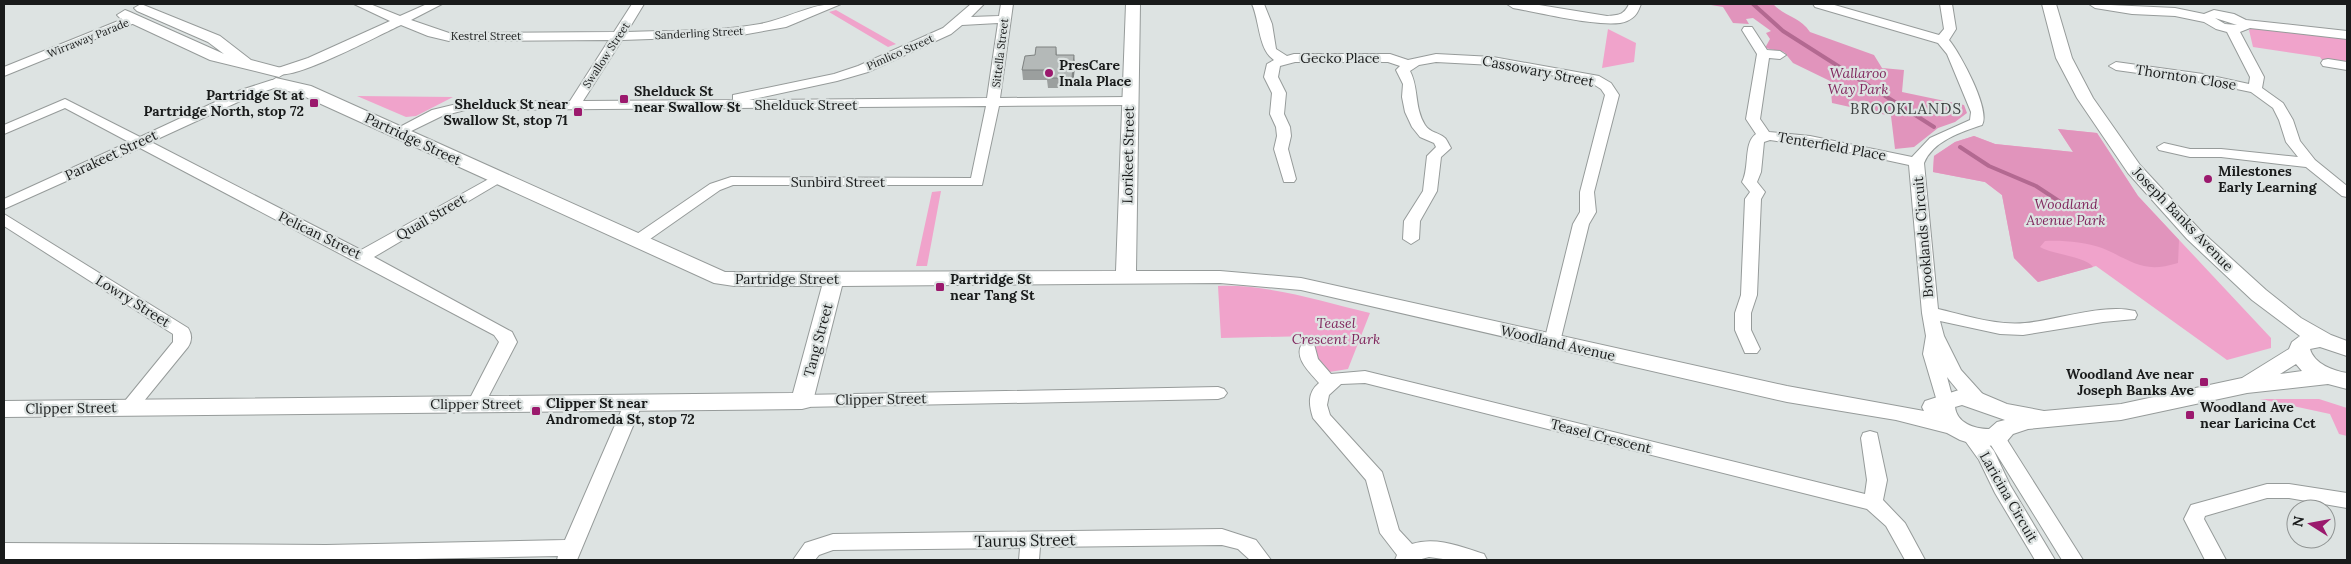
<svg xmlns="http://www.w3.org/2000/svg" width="2351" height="564" font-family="Lora,serif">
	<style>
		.green { fill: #f0a3cb }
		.forest { fill: #e194bc }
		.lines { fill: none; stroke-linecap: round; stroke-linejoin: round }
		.stream { stroke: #b36991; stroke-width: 4 }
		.minor-casing { stroke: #969b9a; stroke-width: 2 }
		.tertiary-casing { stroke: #969b9a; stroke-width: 2 }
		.minor { fill: #fff; fill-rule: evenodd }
		.tertiary { fill: #fff; fill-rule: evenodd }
		.wall { fill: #9b9f9e }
		.shaded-wall { fill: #7e8281 }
		.building { fill: #b4b9b8; stroke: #7e8281 }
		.poi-dot { fill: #9b196d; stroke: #dde3e2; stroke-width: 2 }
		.labels { text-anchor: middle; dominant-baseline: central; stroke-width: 4.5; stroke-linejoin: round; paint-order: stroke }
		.far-street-label { font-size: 11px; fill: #191b1b; stroke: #dde3e2 }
		.street-label { font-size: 14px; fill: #191b1b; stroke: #dde3e2 }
		.poi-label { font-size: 14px; font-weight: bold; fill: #191b1b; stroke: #dde3e2; text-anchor: start }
		.park-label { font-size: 14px; font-style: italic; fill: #81285e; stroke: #dde3e2 }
		.neighbourhood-label { font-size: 15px; letter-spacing: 1px; fill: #3d4141; stroke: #dde3e2 }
		.near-street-label { font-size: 16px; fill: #191b1b; stroke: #dde3e2 }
	</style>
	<rect width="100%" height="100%" fill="#dde3e2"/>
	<path class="green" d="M836,10L896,44L888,47L829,12Z
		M2252,28L2347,39V64L2322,60L2320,57L2253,47L2249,30Z
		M1608,29L1636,43L1634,62L1602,68Z
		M357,96L453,97L416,116L406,117Z
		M2058,129L2097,133L2138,196L2271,338V348L2227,360L2096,266L2038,282L2014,258L2002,195L1985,182L1933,172L1934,156L1955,142L1974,136L1995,144L2073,152Z
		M941,191L927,266H916L932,192Z
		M1218,286C1268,284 1321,301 1370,313L1348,369L1323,373L1315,360L1310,336L1221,338Z
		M2260,399H2319L2347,408V436L2339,434L2330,414Z"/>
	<path class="forest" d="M1705,4H1773C1785,17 1800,17 1810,32L1874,55L1882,68L1904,70L1902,92L1964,105L1967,113L1955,122L1938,128L1914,147L1895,149L1891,116L1832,103L1830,81L1793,63L1784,52L1765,48L1770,39L1766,33L1771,31L1753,18L1746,19L1749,24L1733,23L1723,7Z
		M2058,129L2097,133L2138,196L2179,240L2178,263C2142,274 2133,261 2102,248C2085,242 2062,240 2045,241L2040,247C2054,255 2085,256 2093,267L2038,282L2014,258L2002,195L1985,182L1933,172L1934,156L1955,142L1974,136L1995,144L2073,152Z"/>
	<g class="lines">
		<path class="stream" d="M1753,4L1783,31L1934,127
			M1960,147L1989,166L2036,186L2068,207"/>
		<g class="minor-casing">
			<path id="minor" d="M354,4H370L400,16L427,4H442L411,20L449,33L614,32L632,4H644L627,32C671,30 716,32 760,24C787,19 814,2 841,4L786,27L736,36L622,40L583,101L733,100V95L834,74L858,66L943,28L971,4H984L971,17L999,16L1001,4H1013L1000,98L1129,97L1136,101L1129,105L999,106L982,185H733L720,190L643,244L637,246L629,241L631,238L710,184L731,177L971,178L986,106L465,110L442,116L399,137L394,136L392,133L394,130L432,110L465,102L570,101L609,40L449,41L428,36L401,25C379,35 298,79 278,74L276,71L278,68L308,58L390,21ZM998,23L987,98L749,100L837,81L868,72L951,34L962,25Z
				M1252,4H1264L1272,24L1276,49L1287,56L1294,54H1390L1408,60L1436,54L1493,57L1599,76L1611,83L1619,95L1594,192L1596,212L1589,224L1559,346H1547L1544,342L1573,224L1580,212V192L1605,95L1601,89L1590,82L1493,65L1436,62L1419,65L1410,71C1419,88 1414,107 1425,125C1430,133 1438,132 1445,138C1447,140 1449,145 1451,148L1441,157L1437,191L1420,221L1419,239L1411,244L1403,239L1404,221L1423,191L1427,156L1436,147L1434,143L1420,137L1412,127L1405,112L1402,97L1403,84L1396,70L1400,66L1388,62H1295L1280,66L1278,77L1286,93L1284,114L1290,127L1291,136L1288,149L1296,179L1294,182H1284L1274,149L1277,136L1276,127L1270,114L1272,93L1264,77L1267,64L1274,60C1258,49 1260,22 1252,4Z
				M1507,4H1533L1607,16C1619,15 1624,15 1629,4H1641C1638,12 1636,17 1627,21C1608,30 1537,12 1513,8Z
				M1813,4H1831L1939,35L1944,29L1940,4H1952L1956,29L1949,40C1960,53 1991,110 1982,125C1961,132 1933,141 1924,163L1938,309C1965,315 1996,326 2025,323C2057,320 2104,303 2135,311L2137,315L2135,319L2103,322L2023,335L2000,334L1940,321L1944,336L1961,370L1989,401L1986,406C1971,410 1956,388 1947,377L1954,403L1951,408L1945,409L1939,408L1923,354L1926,336L1922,313L1909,165L1835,149L1770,140L1764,142L1761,172L1757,182L1765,192L1761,199L1757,295L1751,313V330L1760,349L1757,353H1745L1735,330V313L1741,295L1745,199L1750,192L1742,182C1750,168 1743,143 1756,134L1746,119L1757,54L1742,30L1744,27H1752L1767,50L1780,51L1786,55L1780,59L1769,58L1760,119L1769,132L1810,136L1912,157L1930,138L1970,120L1971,112L1947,54L1938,43L1815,7Z
				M2089,4L2175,8L2204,14L2214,10L2234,14L2246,20L2347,31V39L2250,28L2240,32L2264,77L2262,88L2283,103L2293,120L2300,141L2315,160L2347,186V197L2342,196L2306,167L2221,157H2190L2159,150L2157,147L2164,143L2190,149H2221L2298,157L2286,142L2279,120L2273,108L2251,92L2203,82L2116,70L2109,66L2116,62L2203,74L2249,84L2250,77L2227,32L2216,29L2204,22L2175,16L2132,14L2095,8ZM2215,18L2237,25L2225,24Z
				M133,15L139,19L137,22L4,76V67Z
				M2328,59L2347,62V70L2323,66L2321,63L2323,60Z
				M272,80L277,81L279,84L277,87L251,96L151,142L361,250L494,176H504L506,179L374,257L512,332L517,342L482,409L476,410L470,409L467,404L499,342L494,335L140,148L4,209V199L129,142L65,108L4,134V125L65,99L140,137L241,90Z
				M4,214L188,328C192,334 192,341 188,347L135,412L129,413L123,412L120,407L173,342V334L4,226Z
				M1308,342L1314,344L1318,359L1331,374L1365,371L1865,494L1867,480L1861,438L1863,433L1870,431L1877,433L1887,480L1883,500L1905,523L1925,560H1905L1886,526L1867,509L1365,383L1341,384L1329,395L1327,405L1330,415L1382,472L1399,530L1412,544C1436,536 1462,547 1484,554L1487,560H1450L1429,557L1418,560H1395L1397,555L1380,533L1366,480L1313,418C1309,405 1307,393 1319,383C1311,373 1293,358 1302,344Z
				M1218,387L1224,389L1227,393L1224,397L1218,399L802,407L796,406L793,401L796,396L802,395Z
				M634,396L640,397L643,402L577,560H557L558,556L368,560L4,559V543L326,545L565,540L625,402L628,397Z
				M1970,428L1977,430L1994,451L2010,485L2055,560H2035L1995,493L1979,460L1961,435L1963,430Z
				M1995,430L2002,432L2083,560H2062L1986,437L1988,432Z
				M2267,484H2289L2347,493V508L2289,498H2267L2205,516L2204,519L2226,560H2205L2184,519L2191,505Z
				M1222,529L1256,540L1271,560H1250L1238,549L1222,545L1040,547L1039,560H1019L1020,548L833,550L819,555L815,560H793L805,543L833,534Z"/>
		</g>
		<g class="tertiary-casing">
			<path id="tertiary" d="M141,4L220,36L251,60L285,69L287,72L279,77L210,60L120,18L117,15L125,10L130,12L224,54L208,42L137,11L134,8Z
				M1126,4H1140L1136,271H1220L1301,278L1787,386L1924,411L1922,407L1925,401L1962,389L1981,393L2007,404L2044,411L2121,404L2242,378L2289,349L2292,342L2300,336L2252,300L2187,239L2128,173L2077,98L2056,58L2042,4H2056L2072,58L2093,98L2140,165L2201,231L2266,290L2301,318L2331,335L2347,341V356L2320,347L2310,349C2314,364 2334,371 2347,373V389L2328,384L2247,393L2121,420L2028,429L2013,434L2007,441L1989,446H1979L1960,440L1947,433L1896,420L1787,402L1301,290L1220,283L842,286L813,401L810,407L802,409L4,417V401L793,393L822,286H734L714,283L299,94L270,86L268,83L276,78L311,86L725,272L1116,271ZM2296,364L2302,371L2280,374ZM1962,405L2005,420L1997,422L1989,429C1974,429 1957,423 1955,407Z"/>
		</g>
		<use href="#minor" class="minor"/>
		<use href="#tertiary" class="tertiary"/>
	</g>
	<path class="wall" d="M1056,47L1057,55L1075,64L1073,88H1048L1047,80H1023L1022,70L1035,55Z"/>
	<path class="shaded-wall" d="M1074,55L1075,64L1073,88L1072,78Z"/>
	<path class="building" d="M1036,47H1056V55H1074L1072,78H1047L1048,70H1022L1025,56L1035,55Z"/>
	<g class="poi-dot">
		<circle cx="1049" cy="73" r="5"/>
		<rect x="619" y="94" width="10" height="10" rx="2.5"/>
		<rect x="309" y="98" width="10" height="10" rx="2.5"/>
		<rect x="573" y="107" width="10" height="10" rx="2.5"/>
		<circle cx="2208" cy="179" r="5"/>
		<rect x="935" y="282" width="10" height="10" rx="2.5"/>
		<rect x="2199" y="377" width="10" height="10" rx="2.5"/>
		<rect x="531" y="406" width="10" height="10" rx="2.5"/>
		<rect x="2185" y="410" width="10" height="10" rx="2.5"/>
	</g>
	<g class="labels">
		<g class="far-street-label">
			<text transform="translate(699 33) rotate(-3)">Sanderling Street</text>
			<text x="486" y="36">Kestrel Street</text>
			<text transform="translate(88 38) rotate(-22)">Wirraway Parade</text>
			<text transform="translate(900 52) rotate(-24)">Pimlico Street</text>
			<text transform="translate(1000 53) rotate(-83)">Sittella Street</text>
			<text transform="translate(606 55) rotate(-57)">Swallow Street</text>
		</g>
		<g class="street-label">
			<text x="1340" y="58">Gecko Place</text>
			<text transform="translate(1538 71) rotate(11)">Cassowary Street</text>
			<text transform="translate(2186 77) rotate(9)">Thornton Close</text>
			<text x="806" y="105">Shelduck Street</text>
			<text transform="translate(413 139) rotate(25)">Partridge Street</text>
			<text transform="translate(1832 146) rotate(10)">Tenterfield Place</text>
			<text transform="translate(111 155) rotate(-25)">Parakeet Street</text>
			<text transform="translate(1128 155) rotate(-89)">Lorikeet Street</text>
			<text x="838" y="182">Sunbird Street</text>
			<text transform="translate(431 217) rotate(-30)">Quail Street</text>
			<text transform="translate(2183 219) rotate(46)">Joseph Banks Avenue</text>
			<text transform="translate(320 235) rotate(26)">Pelican Street</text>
			<text transform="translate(1923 237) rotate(-95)">Brooklands Circuit</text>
			<text x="787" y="279">Partridge Street</text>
			<text transform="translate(133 301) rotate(32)">Lowry Street</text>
			<text transform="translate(818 340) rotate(-75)">Tang Street</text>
			<text transform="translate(1558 343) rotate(13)">Woodland Avenue</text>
			<text transform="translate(881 399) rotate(-1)">Clipper Street</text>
			<text x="476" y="404">Clipper Street</text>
			<text transform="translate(71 408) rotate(-1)">Clipper Street</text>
			<text transform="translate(1601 436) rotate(14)">Teasel Crescent</text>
			<text transform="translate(2009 497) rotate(60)">Laricina Circuit</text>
		</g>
		<g class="poi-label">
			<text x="1059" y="65">PresCare<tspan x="1059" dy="16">Inala Place</tspan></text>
			<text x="634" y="91">Shelduck St<tspan x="634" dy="16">near Swallow St</tspan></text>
			<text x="304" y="95" text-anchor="end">Partridge St at<tspan x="304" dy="16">Partridge North, stop 72</tspan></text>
			<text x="568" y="104" text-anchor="end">Shelduck St near<tspan x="568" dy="16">Swallow St, stop 71</tspan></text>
			<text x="2218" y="171">Milestones<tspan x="2218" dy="16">Early Learning</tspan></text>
			<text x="950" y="279">Partridge St<tspan x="950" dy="16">near Tang St</tspan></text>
			<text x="2194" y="374" text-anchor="end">Woodland Ave near<tspan x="2194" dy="16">Joseph Banks Ave</tspan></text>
			<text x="546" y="403">Clipper St near<tspan x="546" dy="16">Andromeda St, stop 72</tspan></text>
			<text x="2200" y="407">Woodland Ave<tspan x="2200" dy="16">near Laricina Cct</tspan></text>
		</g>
		<g class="park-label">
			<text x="1858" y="73">Wallaroo<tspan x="1858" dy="16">Way Park</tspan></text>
			<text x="2066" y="204">Woodland<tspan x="2066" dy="16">Avenue Park</tspan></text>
			<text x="1336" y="323">Teasel<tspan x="1336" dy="16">Crescent Park</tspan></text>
		</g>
		<g class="neighbourhood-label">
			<text x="1906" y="108">BROOKLANDS</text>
		</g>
		<g class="near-street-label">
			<text transform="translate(1025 540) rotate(-1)">Taurus Street</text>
		</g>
	</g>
	<rect width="2351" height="564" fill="none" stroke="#191b1b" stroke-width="10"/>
	<g transform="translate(2311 524) rotate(281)"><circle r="24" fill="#dde3e2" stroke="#8f9392"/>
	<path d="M0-4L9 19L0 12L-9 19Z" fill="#9b196d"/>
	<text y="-8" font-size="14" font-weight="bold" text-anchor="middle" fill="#191b1b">N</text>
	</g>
</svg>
